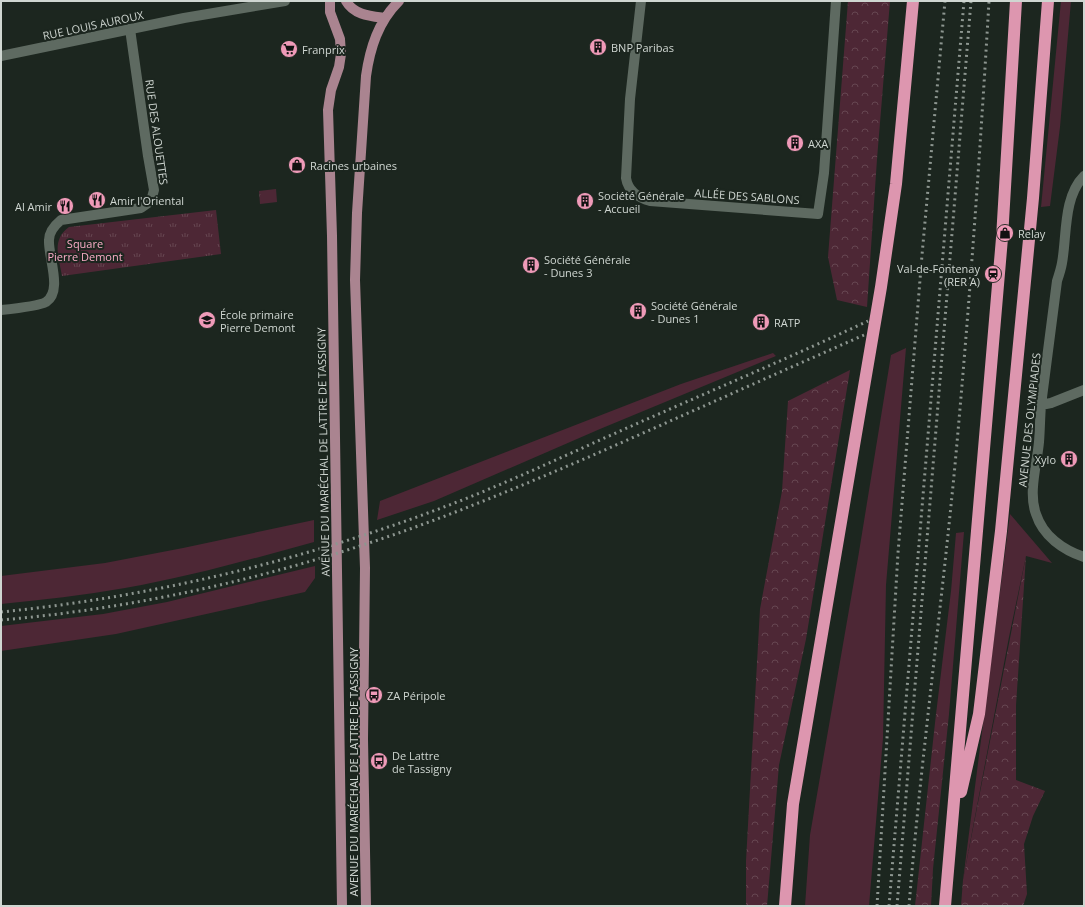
<svg xmlns="http://www.w3.org/2000/svg" width="1085" height="907" font-family="'Open Sans',sans-serif">
	<style>
		.green { fill: #4d2735 }
		.forest { fill: url(#forest-crowns) }
		.park { fill: url(#park-tufts) }
		.lines { fill: none; stroke-linecap: round; stroke-linejoin: round }
		.minor { stroke: #5e6a61; stroke-width: 10 }
		.tertiary { stroke: #5e6a61; stroke-width: 10 }
		.primary { stroke: #aa8490; stroke-width: 10 }
		.motorway { stroke: #dd96af; stroke-width: 12 }
		.rail { stroke: #8d9690; stroke-width: 3; stroke-dasharray: 2 4; stroke-linecap: butt }
		.labels { text-anchor: middle; dominant-baseline: central; stroke-width: 4; stroke-linejoin: round; paint-order: stroke }
		.street-label { font-size: 11px; fill: #cfd6d1; stroke: #1c261f }
		.poi-label { font-size: 11px; fill: #cfd6d1; stroke: #1c261f; text-anchor: start }
		.park-label { font-size: 11px; fill: #fbacc7; stroke: #1c261f }
	</style>
	<defs>
		<pattern id="forest-crowns" width="20" height="18" patternUnits="userSpaceOnUse"><rect width="20" height="18" fill="#4d2735"/><path d="M2 6a3 3 0 1 1 6 0M12 15a3 3 0 1 1 6 0" fill="none" stroke="#664651"/></pattern>
		<pattern id="park-tufts" width="24" height="20" patternUnits="userSpaceOnUse"><rect width="24" height="20" fill="#4d2735"/><path d="M3 7l-1-3M5 7V3M7 7l1-3M15 17l-1-3M17 17v-4M19 17l1-3" fill="none" stroke="#664651"/></pattern>
	</defs>
	<rect width="100%" height="100%" fill="#1c261f"/>
	<path class="green" d="M1061,1H1071L1060,127L1050,206L1041,207Z
		M906,348L886,585L883,738L869,906H805L810,835L859,552L891,355Z
		M773,353L776,356L600,429L434,501L377,520L380,501L681,384Z
		M1010,514L1052,563L1026,556L1009,637L963,880Z
		M314,520V542C252,559 189,577 125,588C84,595 42,600 1,604V576L105,563L183,548Z
		M964,532L949,714H936L951,591L956,533Z
		M315,566V578L305,592L116,634L1,651V626L103,614L167,602Z"/>
	<path class="forest" d="M848,1H890L877,159L867,307L837,300L828,257Z
		M850,370L806,639L779,765L767,906H746V861L760,609L782,491L788,401Z
		M1026,556L1016,705V780L1045,791L1033,816L1024,844L1027,894L1023,906H961L963,880Z
		M936,714H949L933,869L931,906H915Z"/>
	<path class="park" d="M276,189L277,202L260,204L259,191Z
		M216,210L221,254L62,276C59,258 51,240 69,227Z"/>
	<g class="lines">
		<path class="minor" d="M641,1L630,99L626,178C628,191 639,198 650,201L818,214L824,173L836,1
			M1084,176C1063,197 1067,236 1062,263C1061,269 1059,275 1057,281C1052,322 1046,364 1041,405C1040,417 1040,430 1039,442C1037,464 1028,493 1036,514C1043,536 1063,550 1084,557
			M1,310C11,309 39,306 46,302C63,291 48,257 49,240C49,232 55,225 61,220L141,208L151,201L154,190L148,156L130,29
			M1041,405L1051,403L1084,390"/>
		<path class="tertiary" d="M1,56L184,18L285,1"/>
		<path class="primary" d="M330,1V12L340,39L341,54L339,67L331,90L328,110L332,236L342,906
			M346,1C354,15 370,16 385,18
			M366,906L363,739L365,568L355,280L357,213L366,76C370,48 378,22 399,1"/>
		<path class="motorway" d="M961,792L979,714L1001,531L1033,198L1048,1
			M785,906L793,804L881,287L896,184L913,1
			M945,906L1002,238L1016,1"/>
		<path class="rail" d="M1,612C150,597 296,562 436,510C504,485 570,453 636,424C713,390 791,357 868,321
			M1,620C129,609 256,581 378,540C450,516 521,486 591,456C682,416 773,375 864,335
			M877,906L898,553L922,255L945,1
			M889,906L964,1
			M897,906L971,1
			M909,906C921,759 941,612 955,465C969,311 980,156 989,1"/>
	</g>
	<defs>
		<g id="building-disc" transform="scale(0.9)"><circle r="9.5" fill="#ef9ab8" stroke="#1c261f"/><path d="M-4-6H4V6H1V3H-1V6H-4ZM-2.5-4.3h1.7v1.8h-1.7ZM.8-4.3h1.7v1.8H.8ZM-2.5-1h1.7V.8h-1.7ZM.8-1h1.7V.8H.8Z" fill="#111"/></g>
		<g id="supermarket-disc" transform="scale(0.9)"><circle r="9.5" fill="#ef9ab8" stroke="#1c261f"/><path d="M-6-5.5h2.5l.6 2H6L4.5 2H-2.5L-4.4-4H-6ZM-1.5 3.2a1.3 1.3 0 1 0 .1 0ZM3 3.2a1.3 1.3 0 1 0 .1 0Z" fill="#111"/></g>
		<g id="shop-disc" transform="scale(0.9)"><circle r="9.5" fill="#ef9ab8" stroke="#1c261f"/><path d="M-5-2.5h2.3a2.7 3.5 0 0 1 5.4 0H5L5.5 6h-11ZM-1.5-2.5h3a1.5 2.3 0 0 0-3 0Z" fill="#111"/></g>
		<g id="restaurant-disc" transform="scale(0.9)"><circle r="9.5" fill="#ef9ab8" stroke="#1c261f"/><path d="M-5-6h1v4h1v-4h1v4h1v-4h1v5L-1.5 .5V6h-2V.5L-5-1ZM5-6V6H3V1.5H1.5Q1.5-4 5-6Z" fill="#111"/></g>
		<g id="station-disc" transform="scale(0.9)"><circle r="9.5" fill="#ef9ab8" stroke="#1c261f"/><path d="M-3-6H3Q5-6 5-4V2Q5 4 3 4L4.5 6H3L1.5 4h-3L-3 6H-4.5L-3 4Q-5 4-5 2V-4Q-5-6-3-6ZM-3.5-4v3h7v-3ZM-3.5 1v1.5H-2V1ZM2 1v1.5H3.5V1Z" fill="#111"/></g>
		<g id="school-disc" transform="scale(0.9)"><circle r="9.5" fill="#ef9ab8" stroke="#1c261f"/><path d="M0-5L7-2L0 1L-7-2ZM-4 1L0 2.5L4 1V4Q0 6-4 4Z" fill="#111"/></g>
		<g id="bus-disc" transform="scale(0.9)"><circle r="9.5" fill="#ef9ab8" stroke="#1c261f"/><path d="M-5-6H5V4H4V6H2V4H-2V6H-4V4H-5ZM-3.5-4V0h7V-4ZM-3.5 1.2v1.5H-2V1.2ZM2 1.2v1.5H3.5V1.2Z" fill="#111"/></g>
	</defs>
	<g fill-rule="evenodd">
		<use href="#building-disc" x="598" y="47"/>
		<use href="#supermarket-disc" x="289" y="49"/>
		<use href="#building-disc" x="795" y="143"/>
		<use href="#shop-disc" x="297" y="165"/>
		<use href="#restaurant-disc" x="97" y="200"/>
		<use href="#building-disc" x="585" y="201"/>
		<use href="#restaurant-disc" x="65" y="206"/>
		<use href="#shop-disc" x="1005" y="233"/>
		<use href="#building-disc" x="531" y="265"/>
		<use href="#station-disc" x="993" y="274"/>
		<use href="#building-disc" x="638" y="311"/>
		<use href="#school-disc" x="207" y="320"/>
		<use href="#building-disc" x="761" y="322"/>
		<use href="#building-disc" x="1069" y="459"/>
		<use href="#bus-disc" x="374" y="695"/>
		<use href="#bus-disc" x="379" y="761"/>
	</g>
	<g class="labels">
		<g class="street-label">
			<text transform="translate(93 25) rotate(-12)">RUE LOUIS AUROUX</text>
			<text transform="translate(157 132) rotate(82)">RUE DES ALOUETTES</text>
			<text transform="translate(747 196) rotate(4)">ALLÉE DES SABLONS</text>
			<text transform="translate(1029 420) rotate(-84)">AVENUE DES OLYMPIADES</text>
			<text transform="translate(323 452) rotate(-91)">AVENUE DU MARÉCHAL DE LATTRE DE TASSIGNY</text>
			<text transform="translate(353 772) rotate(-90)">AVENUE DU MARÉCHAL DE LATTRE DE TASSIGNY</text>
		</g>
		<g class="poi-label">
			<text x="611" y="47">BNP Paribas</text>
			<text x="302" y="49">Franprix</text>
			<text x="808" y="143">AXA</text>
			<text x="310" y="165">Racines urbaines</text>
			<text x="598" y="195">Société Générale<tspan x="598" dy="13">- Accueil</tspan></text>
			<text x="110" y="200">Amir l'Oriental</text>
			<text x="52" y="206" text-anchor="end">Al Amir</text>
			<text x="1018" y="233">Relay</text>
			<text x="544" y="259">Société Générale<tspan x="544" dy="13">- Dunes 3</tspan></text>
			<text x="980" y="268" text-anchor="end">Val-de-Fontenay<tspan x="980" dy="13">(RER A)</tspan></text>
			<text x="651" y="305">Société Générale<tspan x="651" dy="13">- Dunes 1</tspan></text>
			<text x="220" y="314">École primaire<tspan x="220" dy="13">Pierre Demont</tspan></text>
			<text x="774" y="322">RATP</text>
			<text x="1056" y="459" text-anchor="end">Xylo</text>
			<text x="387" y="695">ZA Péripole</text>
			<text x="392" y="755">De Lattre<tspan x="392" dy="13">de Tassigny</tspan></text>
		</g>
		<g class="park-label">
			<text x="85" y="243">Square<tspan x="85" dy="13">Pierre Demont</tspan></text>
		</g>
	</g>
	<rect width="1085" height="907" fill="none" stroke="#cfd6d1" stroke-width="4"/>
</svg>
